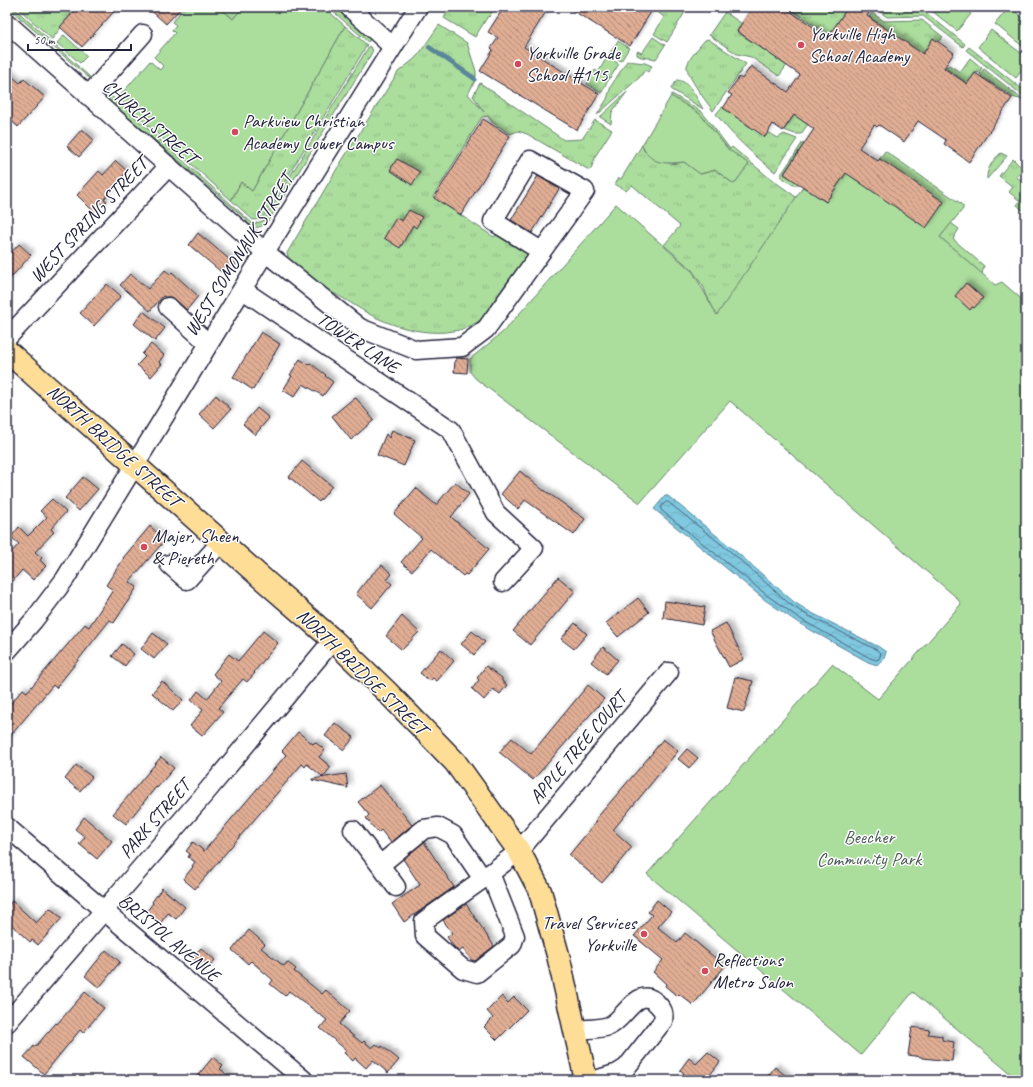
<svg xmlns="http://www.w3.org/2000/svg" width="1033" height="1087" font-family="Caveat,sans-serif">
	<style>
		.grass { fill: url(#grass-tufts); stroke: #66806c }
		.park { fill: #abdd9d; stroke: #66806c }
		.water { fill: url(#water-waves); stroke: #5a869d }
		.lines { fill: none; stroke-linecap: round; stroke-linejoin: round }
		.shore { stroke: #47647d; stroke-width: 1 }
		.stream { stroke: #5a869d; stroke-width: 4 }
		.building { fill: url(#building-back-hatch); stroke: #22223b; filter: url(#shadow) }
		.minor-casing { stroke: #22223b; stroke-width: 21 }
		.highway-casing { stroke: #22223b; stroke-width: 25 }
		.minor { stroke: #fff; stroke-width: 18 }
		.highway { stroke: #fedd96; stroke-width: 22 }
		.poi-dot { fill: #d1495b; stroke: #fff; stroke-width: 1.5 }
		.labels { text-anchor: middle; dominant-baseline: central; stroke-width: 3; stroke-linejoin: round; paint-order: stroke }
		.poi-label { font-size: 19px; fill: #22223b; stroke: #fff; text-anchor: start }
		.street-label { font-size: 19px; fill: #22223b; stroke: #fff }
		.park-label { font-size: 19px; fill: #4b5a58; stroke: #fff }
	</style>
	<defs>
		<pattern id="grass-tufts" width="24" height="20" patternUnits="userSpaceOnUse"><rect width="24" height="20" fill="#abdd9d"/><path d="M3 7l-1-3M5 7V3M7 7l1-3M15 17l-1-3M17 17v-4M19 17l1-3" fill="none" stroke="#93bd88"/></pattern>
		<pattern id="water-waves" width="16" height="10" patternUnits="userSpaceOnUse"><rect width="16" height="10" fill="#7fc8df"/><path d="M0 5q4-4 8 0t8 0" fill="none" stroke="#6dacc0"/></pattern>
		<pattern id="building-back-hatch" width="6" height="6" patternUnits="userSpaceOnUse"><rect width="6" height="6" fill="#e0ad94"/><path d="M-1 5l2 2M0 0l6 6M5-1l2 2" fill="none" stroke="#b58c7a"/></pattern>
		<filter id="shadow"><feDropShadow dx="3.5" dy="-3.5" stdDeviation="2" flood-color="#0004"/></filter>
	</defs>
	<rect width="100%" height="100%" fill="#fff"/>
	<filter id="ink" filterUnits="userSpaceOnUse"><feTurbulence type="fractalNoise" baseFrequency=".025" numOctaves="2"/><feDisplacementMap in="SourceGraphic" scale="8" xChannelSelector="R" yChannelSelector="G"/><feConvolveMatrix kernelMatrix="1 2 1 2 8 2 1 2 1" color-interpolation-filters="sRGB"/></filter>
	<g filter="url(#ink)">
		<path class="grass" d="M11,7H13L91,78H89L10,9Z
			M17,7H71L70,16L52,39Z
			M219,7H243L233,19Z
			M328,7H338L368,34L371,38L368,42Z
			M450,7H495L489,17L488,16L475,37L444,18Z
			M657,7H688L667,42L654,34L664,17L656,11Z
			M787,7H840L839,8L845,12L830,36Z
			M878,7H919L965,44L963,47L923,16L887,17L876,9Z
			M725,12L742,24L737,32L787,65L779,76L751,57L737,54L709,35Z
			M872,13L884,21L922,20L943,37L924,55L869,17Z
			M439,25L467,43L476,71V77L429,45L427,48L475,81L468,94L484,112L473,96L480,83L564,140L582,139L595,120L612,130L596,155L591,169L589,170L527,134L518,131L510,134L492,122L488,116L482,117L433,197L494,237L499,232L531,255C520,269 510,282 500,296C495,303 491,310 485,316C457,343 404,332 373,316C357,308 344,297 328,291L289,260L287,253L338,167L398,72L413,60L419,54Z
			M345,26L367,45L262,219L253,220L231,200L241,182L252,191Z
			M64,35L87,56L80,63L57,43Z
			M653,37L665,45L656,59L641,57L637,55V51L642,53Z
			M708,39L746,64L713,111C707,102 686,76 687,66C689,58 700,46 705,40Z
			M369,46L373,50L370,56L272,215C268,222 262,229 253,227L256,223L263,221Z
			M969,47L1026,92V98L966,50Z
			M970,58L982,68L978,73L976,72L971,79L977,83L982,76L980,74L984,69L1023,100L1012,97V96L984,78L982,79L979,91L944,67L945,66L947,67L949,65L960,72Z
			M627,61L645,63L652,66L648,72L645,70L640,77L597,115L607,99L611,86Z
			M677,80C690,81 697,99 703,109L671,89Z
			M107,92L252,223L250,225L247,223V220L105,97V94Z
			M627,92L612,112L611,124L600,117Z
			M672,94L702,112L730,149L732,147L767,176L796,197L860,513L730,400L717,316L707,296L704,288L692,270L664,245L680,226L632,185L626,191L615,184L619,178L621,179L642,145L644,151L671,164L684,162L701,174L715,170L734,184L748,165L728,149L700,114L671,96Z
			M722,107L765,136L768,132L778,138L784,134L797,139L775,172C753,154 733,137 716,114Z
			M794,115L808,124L801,134H795L784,130Z
			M803,142L804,144L784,173L798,183L797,185H793L780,176Z
			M1001,153L1007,156L987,179C986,170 993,159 1001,153Z
			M1013,159L1023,169L1017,177L1026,185V213L1017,205L1020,201L1009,192L1013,187L999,176Z
			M951,223L959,229L953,239L984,266L982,274L940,237Z"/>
		<path class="park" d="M185,7H219L233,19L243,7H324L345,26L252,191L241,182L231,200L118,98L150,61L160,70L163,66L154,57L175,33L172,30L176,25L172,22Z
			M927,7H963L971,14L957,31Z
			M1009,7L1026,20V49L995,24Z
			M991,30L1026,57V64L1016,78L978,47Z
			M618,41L629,48L621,61L609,54Z
			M607,57L619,64L610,78L599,71Z
			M595,70L609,79L601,93L587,84Z
			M671,96L700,114L728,149L749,164L734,184L715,170L700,174L684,162C666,164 650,165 642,145Z
			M862,150L878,161L885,151L960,203L963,206V209L940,237L995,285L1002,282L1026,303V1080H1018L913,992L861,1055L647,874L832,664L878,699L961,604L957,598L730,401L640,503L476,379L470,372V359L504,331L616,204L693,272L717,315L803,187L826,202Z"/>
		<path class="water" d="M665,496H668L733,549L794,602L810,612L879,647L886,652C885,658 882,661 877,665L868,662L800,624L765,600L654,509Z"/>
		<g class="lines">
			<path class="shore" d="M666,502H668L731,552L792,606L809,616L877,650L881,654L879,659L876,660L870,658L802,620L768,596L661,510V507Z"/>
			<path class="stream" d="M429,47L475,79"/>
		</g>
		<path class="building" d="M78,7H118L82,47L60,27Z
			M147,7H182L166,24Z
			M504,7H549L524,47L599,94L577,130L480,71L493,50L491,48L498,38L488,32Z
			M567,7H654L630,46Z
			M752,7H784L828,37L848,7H870L867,12L869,13L867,16L923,54L933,38L954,53L944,68L967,84L975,73L1012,98L969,162L944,144L946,140L918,121L904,142L879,125L877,127L874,125L859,148L878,161L880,159L944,202L926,228L846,173L826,202L784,174L814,129L794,115L783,131L773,124L765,137L723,108L732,95L728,93L739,77L742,79L751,66L788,92L800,75L737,31Z
			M7,72L20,83L24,79L45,97L18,127L7,117Z
			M483,119L510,136L461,215L434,198Z
			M82,129L94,140L79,157L67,146Z
			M397,159L420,172L412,185L390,170Z
			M116,161L127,171L104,199L107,201L95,213L77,195L99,171L103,175Z
			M538,176L559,189L532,233L511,220Z
			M409,210L422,217L416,228L413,225L400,248L384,238L396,218L402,221Z
			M198,233L236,265L226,276L189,245Z
			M19,244L31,255L7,282V257Z
			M165,270L170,274L172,272L198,296L187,310L175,299L170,297H165L163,296L150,311L120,285L130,274L148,289Z
			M966,283L983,298L974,308L972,307L970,310L955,296Z
			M107,284L121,296L94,326L80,313Z
			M143,311L165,328L155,341L134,324Z
			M261,332L280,344L253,390L233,377Z
			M151,344L164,355L159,362L162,364L151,377L137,365L145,357L142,354Z
			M456,358L468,359L467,373L454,372L455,361H456Z
			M300,359L309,365L310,363L326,375L325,376L333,382L323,396L303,384L294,397L283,390L292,376L290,375Z
			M216,395L231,409L214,428L199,414Z
			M354,398V399L356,398L374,420L351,440L332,416Z
			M257,408L269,418L255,435L243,424Z
			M392,430L415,440L404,466L377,455L386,434L389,438Z
			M302,461L332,486L319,502L289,477Z
			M520,471L544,491V490L585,519L574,535L525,500L518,509L501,494Z
			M83,477L98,489L79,511L65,498Z
			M455,482L469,494L451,517L489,549L467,575L465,574L463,576L431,549L412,571L401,562L422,538L394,514L416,488L436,505Z
			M52,499L66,512L51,529L54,532L35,552L42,558L40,560L46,566L33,580L22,570L7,588V557L19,544L11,537L19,527L28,536L47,517L40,511Z
			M150,526L165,540L129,582L137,587L114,623L110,620L56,688L53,685L7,740V708L23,689L27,692L85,624L89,627L113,590L106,585L124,558H123Z
			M382,565L392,574L387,580L392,584L372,608L356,594L370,576Z
			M558,577L575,591L530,645L513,631Z
			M638,598L649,612L618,637L606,623Z
			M665,601L705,607L702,625L663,618Z
			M402,616L419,632L402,650L386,636Z
			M575,623L587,634L574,649L561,639Z
			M726,623L744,659L729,667L710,631Z
			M263,631L278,643L254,672L255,673L247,682L243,679L218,708L223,712L202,736L190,726L203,710L191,700L198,691L207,699L221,681L213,674L229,654L238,661Z
			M472,631L485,642L474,655L461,644Z
			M153,633L167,644L154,659L141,649Z
			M122,644L134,654L125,666L112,656Z
			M603,647L618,660L606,674L591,662Z
			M441,649L454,661L437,681L433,678L430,681L420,673Z
			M486,666L502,678V681L507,685L500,694L493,689L484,700L472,689L479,680L477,678Z
			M735,677L753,681L744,712L727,708Z
			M162,681L183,700L173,711L152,693Z
			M588,685L604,699L533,780L499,752L512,738L531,754Z
			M335,723L354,737L344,750L325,736Z
			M298,732L313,744L315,742L325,750L319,757L331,767L323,777L307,764L305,767L302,764L195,889L183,879L193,867L192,866L195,862L188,857L190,854L186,851L193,842L204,851L286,755L282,751Z
			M663,739L678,751L613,830L632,847L602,883L569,855L597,821L595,820L649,757Z
			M687,749L698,758L689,768L678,759Z
			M161,757L174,768L157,788L156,787L126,824L113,814Z
			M76,765L92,777L80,791L65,779Z
			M346,774L348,788L312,780V779Z
			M380,785L412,825L391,843L381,830L378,833L366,818L369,815L358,802Z
			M84,817L112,841L97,859L79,844L85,837L75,829Z
			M424,842L454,887L404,922L392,904L420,885L403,859Z
			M162,888L185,907L176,919L168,913L160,924L146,912L153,903L152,902Z
			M657,900L671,912L658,927L677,943L685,933L725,966L693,1005L679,994L677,996L665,986L666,984L653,972L663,960L634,936L652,915L648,912Z
			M12,901L36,923L50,908L62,918L38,945L32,940L30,942L7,921V907Z
			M466,904L494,946L475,961L471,960L463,949L459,952L454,947L447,937L452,933L443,920Z
			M249,930L265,944L261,948L284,966L287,962L296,969L294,971L322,994L326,990L350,1011L339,1024L362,1043L364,1041L372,1048L376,1044L381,1048L382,1046L399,1060L388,1073L373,1060L366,1068L355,1058L353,1061L344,1053L346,1050L320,1028L327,1020L289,991L285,996L270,984L273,980L251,961L248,964L232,950Z
			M201,948L215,960L207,970L192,958Z
			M106,950L120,962L99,988L85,976Z
			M85,992L104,1008L83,1033L80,1030L44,1074L24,1057L35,1045L36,1046L56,1023L57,1024Z
			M502,996L508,1003L514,997L527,1010L497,1040L484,1027L493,1018L487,1011Z
			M912,1027L930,1030L928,1034L942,1036V1040L954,1042L952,1061L922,1058V1057L908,1055Z
			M708,1052L720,1062L710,1075L708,1074L704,1080H678L684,1073L680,1070L689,1058L696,1064Z
			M213,1057L223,1066L220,1069L233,1080H194Z
			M775,1067L791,1080H765Z"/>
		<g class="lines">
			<g class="minor-casing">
				<path id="minor" d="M349,7L393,47
					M7,23L265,252L360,328L416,350L462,347L486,329L585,191L530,160L493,221L541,251
					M88,96L143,34
					M243,290L451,430L496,513L534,548L503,582
					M168,307L209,344
					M7,338L169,166
					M169,564L187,580L221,542
					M7,651L34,620L65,579L265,252L418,7
					M7,827L116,921L304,1080
					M353,830L380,865
					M483,879L424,921L425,936L463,969L477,973L512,945L515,936L490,873
					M396,887L380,865L424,829L438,827L453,835L483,879L519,851L669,672
					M7,1023L208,790L333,640
					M575,1030C585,1029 601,1029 609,1026C626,1019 639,980 660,1007C664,1011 664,1015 663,1021L626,1068L618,1073L595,1080"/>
			</g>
			<g class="highway-casing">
				<path id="highway" d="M7,351L265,581L333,640L387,692L455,762L519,851L540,891L558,955L586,1080"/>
			</g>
			<use href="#minor" class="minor"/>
			<use href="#highway" class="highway"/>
		</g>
	</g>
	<g class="poi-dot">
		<circle cx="801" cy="45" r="4"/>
		<circle cx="518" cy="64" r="4"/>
		<circle cx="235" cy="132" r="4"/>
		<circle cx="144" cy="547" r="4"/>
		<circle cx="644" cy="934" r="4"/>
		<circle cx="705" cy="971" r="4"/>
	</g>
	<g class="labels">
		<g class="poi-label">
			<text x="809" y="34">Yorkville High<tspan x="809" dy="22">School Academy</tspan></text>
			<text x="526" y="53">Yorkville Grade<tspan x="526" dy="22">School #115</tspan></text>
			<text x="243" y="121">Parkview Christian<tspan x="243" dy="22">Academy Lower Campus</tspan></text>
			<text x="152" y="536">Majer, Sheen<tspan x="152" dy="22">&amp; Piereth</tspan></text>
			<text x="636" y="923" text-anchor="end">Travel Services<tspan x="636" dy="22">Yorkville</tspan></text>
			<text x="713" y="960">Reflections<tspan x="713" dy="22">Metro Salon</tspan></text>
		</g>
		<g class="street-label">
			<text transform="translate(150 122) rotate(41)">CHURCH STREET</text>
			<text transform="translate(89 220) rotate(-47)">WEST SPRING STREET</text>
			<text transform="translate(239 255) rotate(-58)">WEST SOMONAUK STREET</text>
			<text transform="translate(358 343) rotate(34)">TOWER LANE</text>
			<text transform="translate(114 446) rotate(42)">NORTH BRIDGE STREET</text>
			<text transform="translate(362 672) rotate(44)">NORTH BRIDGE STREET</text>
			<text transform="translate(578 748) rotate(-50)">APPLE TREE COURT</text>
			<text transform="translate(155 819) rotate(-49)">PARK STREET</text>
			<text transform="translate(169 938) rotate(40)">BRISTOL AVENUE</text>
		</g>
		<g class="park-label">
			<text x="869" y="837">Beecher<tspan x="869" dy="22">Community Park</tspan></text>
		</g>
	</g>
	<rect width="1033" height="1087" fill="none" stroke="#fff" stroke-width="24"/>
	<rect x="12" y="12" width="1009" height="1063" fill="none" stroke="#22223b" stroke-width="1.5" filter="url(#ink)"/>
	<path d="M28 44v6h103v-6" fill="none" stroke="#22223b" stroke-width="2"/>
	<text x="34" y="44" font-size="12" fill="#22223b" stroke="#ffffff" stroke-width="3" paint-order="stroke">50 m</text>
</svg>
